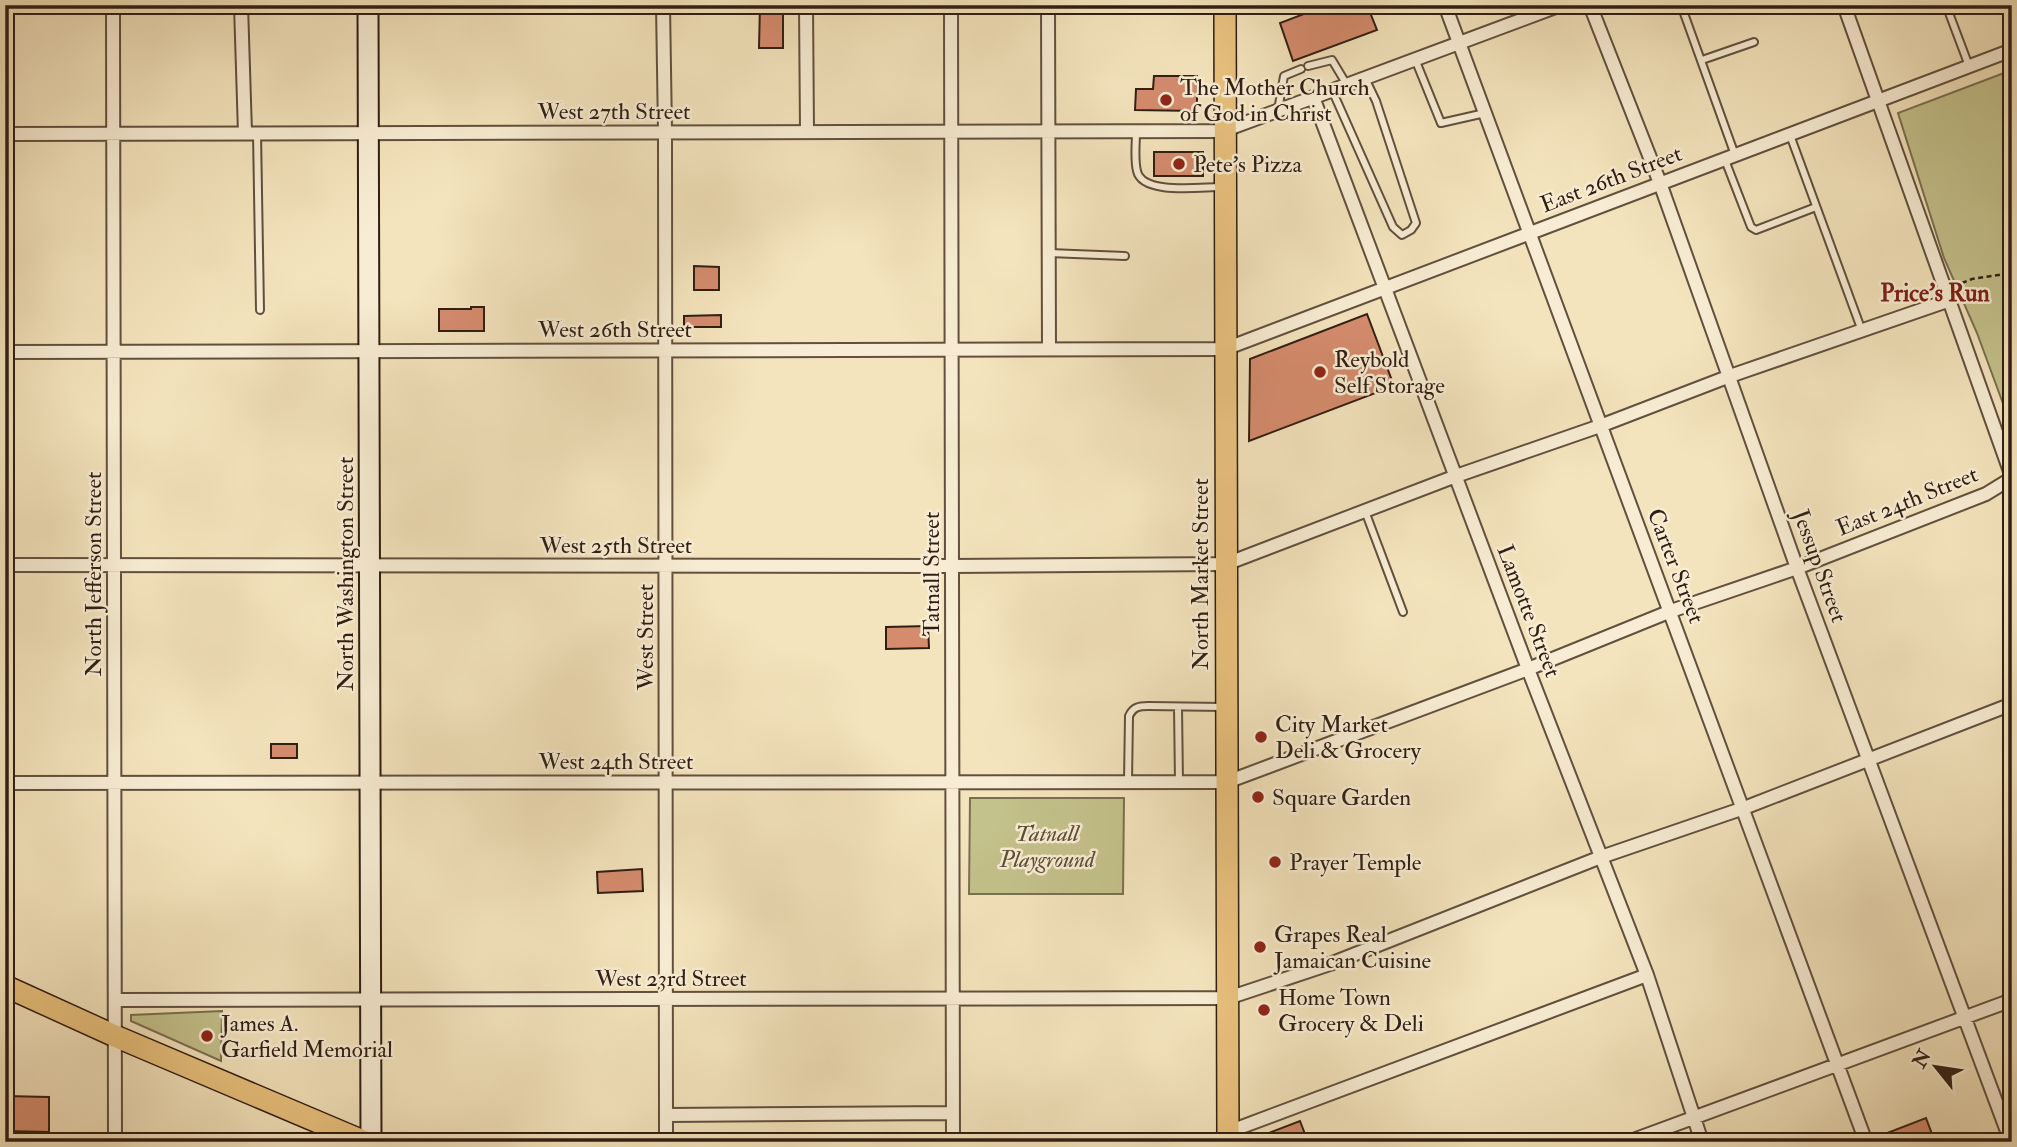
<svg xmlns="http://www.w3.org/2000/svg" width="2017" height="1147" font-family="'IM FELL Double Pica',serif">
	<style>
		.green { fill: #c4c28c; stroke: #7a7050; stroke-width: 2 }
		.building { fill: #d58c6e; stroke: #301e13; stroke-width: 2 }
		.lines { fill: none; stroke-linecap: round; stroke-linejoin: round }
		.lane-casing { stroke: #61503e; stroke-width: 10 }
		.street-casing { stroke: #61503e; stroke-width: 16 }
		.secondary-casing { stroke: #301e13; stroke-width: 23 }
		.primary-casing { stroke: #301e13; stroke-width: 24 }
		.path { stroke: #301e13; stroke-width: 2.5; stroke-dasharray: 5 3.5; stroke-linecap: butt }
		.lane { stroke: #f8edd4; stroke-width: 6 }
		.street { stroke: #f8edd4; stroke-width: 12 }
		.secondary { stroke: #f8edd4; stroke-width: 19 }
		.primary { stroke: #eac27e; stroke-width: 21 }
		.poi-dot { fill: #8f2418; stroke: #f8edd4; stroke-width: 2.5 }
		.labels { text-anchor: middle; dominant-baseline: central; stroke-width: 5; stroke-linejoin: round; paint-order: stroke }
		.poi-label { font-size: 23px; fill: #301e13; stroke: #f8edd4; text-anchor: start }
		.street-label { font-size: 23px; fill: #301e13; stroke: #f8edd4 }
		.park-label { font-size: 23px; font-style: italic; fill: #5c4f37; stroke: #f8edd4 }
		.neighbourhood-label { font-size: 24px; font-weight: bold; fill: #7a1f14; stroke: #f8edd4 }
	</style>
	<rect width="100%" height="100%" fill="#f4e4bd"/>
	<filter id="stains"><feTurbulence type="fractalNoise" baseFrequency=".00286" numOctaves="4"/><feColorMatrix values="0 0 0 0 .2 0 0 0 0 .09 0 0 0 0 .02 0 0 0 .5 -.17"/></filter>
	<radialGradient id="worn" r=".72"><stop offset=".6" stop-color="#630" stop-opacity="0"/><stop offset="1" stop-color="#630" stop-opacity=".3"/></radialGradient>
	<path class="green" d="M2012,70V428L1977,333L1944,258L1898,113Z
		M970,798H1124L1123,894H969Z
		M222,1011L221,1061L131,1021V1015Z"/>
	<path class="building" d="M760,5H783V48H759Z
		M1301,5H1367L1377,30L1293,61L1280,23L1304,14Z
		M1154,76H1197V111L1135,110L1136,89H1153Z
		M1154,152H1203V176H1154Z
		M694,266L719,267V290H694Z
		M471,307H484V331H439V309H471Z
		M1367,314L1394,386L1249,441L1250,359Z
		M721,315V327H684V316Z
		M928,626L929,648L886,649V627Z
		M271,744H297V758H271Z
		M642,869L643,891L598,893L597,872Z
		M5,1096L49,1097V1132L5,1131Z
		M1926,1118L1935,1142H1875L1874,1138Z
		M1300,1121L1308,1142H1248V1141Z"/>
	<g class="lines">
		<g class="lane-casing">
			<path id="lane" d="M1681,5L1735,155
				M1946,5L1969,66
				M1415,59L1441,123L1485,113
				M1702,60L1754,42
				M1308,66L1332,60L1347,85
				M1332,90L1393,227L1402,235L1411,230L1416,223L1376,101L1365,78
				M1278,110L1284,76L1301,69
				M1136,131C1136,144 1134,159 1137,171C1142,195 1200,187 1220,187
				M257,133L260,310
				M1790,135L1862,331
				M1725,160L1751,227L1756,230L1816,207
				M1049,253L1125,256
				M1365,511L1403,612
				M1178,707L1179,782
				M1128,782L1129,716C1133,707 1139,706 1148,706L1224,707
				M1064,1142L1223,1141"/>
		</g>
		<g class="street-casing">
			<path id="street" d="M113,5L115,1142
				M241,5L245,133
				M663,5L665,132L666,1142
				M806,5L807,131
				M951,5L953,1142
				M1048,5L1049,349
				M1445,5L1866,1142
				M1590,5L1660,183L1797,568L2011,1142
				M1844,5L2012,477
				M1313,97L1528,669L1647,975L1702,1142
				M5,134L1223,131L1561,5
				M5,352L1225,349L2012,50
				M5,565L952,566L1226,564L1456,476L1600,426L1730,376L1950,300
				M5,783L1227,782L1528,669L1671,611L1797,568L1986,494L2012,478
				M115,1000L1228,998L1330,964L1601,857L1744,808L2012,704
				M666,1115L952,1113
				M1228,1132L1647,975
				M1628,1142L2012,1000"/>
		</g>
		<g class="secondary-casing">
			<path id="secondary" d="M368,5L371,1142"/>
		</g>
		<g class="primary-casing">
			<path id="primary" d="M1225,5L1228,1142
				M5,986L115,1036L365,1142"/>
		</g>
		<path class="path" d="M1962,283L1972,279L2012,273"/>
		<use href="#lane" class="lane"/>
		<use href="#street" class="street"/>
		<use href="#secondary" class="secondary"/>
		<use href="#primary" class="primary"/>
	</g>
	<g class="poi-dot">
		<circle cx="1166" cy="100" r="7"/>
		<circle cx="1179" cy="164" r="7"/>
		<circle cx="1320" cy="372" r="7"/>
		<circle cx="1261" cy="737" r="7"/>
		<circle cx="1258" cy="797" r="7"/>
		<circle cx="1275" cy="862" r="7"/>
		<circle cx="1260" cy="947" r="7"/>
		<circle cx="1264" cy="1010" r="7"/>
		<circle cx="207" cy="1036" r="7"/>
	</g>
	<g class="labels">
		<g class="poi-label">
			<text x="1180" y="87">The Mother Church<tspan x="1180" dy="26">of God in Christ</tspan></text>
			<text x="1193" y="164">Pete’s Pizza</text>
			<text x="1334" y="359">Reybold<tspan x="1334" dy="26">Self Storage</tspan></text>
			<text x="1275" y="724">City Market<tspan x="1275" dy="26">Deli &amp; Grocery</tspan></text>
			<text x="1272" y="797">Square Garden</text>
			<text x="1289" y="862">Prayer Temple</text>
			<text x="1274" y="934">Grapes Real<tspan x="1274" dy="26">Jamaican Cuisine</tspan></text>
			<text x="1278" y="997">Home Town<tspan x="1278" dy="26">Grocery &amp; Deli</tspan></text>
			<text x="221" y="1023">James A.<tspan x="221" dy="26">Garfield Memorial</tspan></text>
		</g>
		<g class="street-label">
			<text x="614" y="111">West 27th Street</text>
			<text transform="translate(1611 179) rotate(-21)">East 26th Street</text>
			<text x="615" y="329">West 26th Street</text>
			<text transform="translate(1907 501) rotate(-22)">East 24th Street</text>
			<text x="616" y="545">West 25th Street</text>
			<text transform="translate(1676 566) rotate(69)">Carter Street</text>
			<text transform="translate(1820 566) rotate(70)">Jessup Street</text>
			<text transform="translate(93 574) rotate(-90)">North Jefferson Street</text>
			<text transform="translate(345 574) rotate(-90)">North Washington Street</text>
			<text transform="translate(931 574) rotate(-90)">Tatnall Street</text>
			<text transform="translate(1200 574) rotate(-90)">North Market Street</text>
			<text transform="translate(1529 611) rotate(69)">Lamotte Street</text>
			<text transform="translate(645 637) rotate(-90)">West Street</text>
			<text x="616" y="761">West 24th Street</text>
			<text x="671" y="978">West 23rd Street</text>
		</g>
		<g class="park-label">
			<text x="1047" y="833">Tatnall<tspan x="1047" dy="26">Playground</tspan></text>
		</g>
		<g class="neighbourhood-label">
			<text x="1935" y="293">Price’s Run</text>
		</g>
	</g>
	<rect width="2017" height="1147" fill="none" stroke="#f4e4bd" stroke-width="28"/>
	<rect x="7" y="7" width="2003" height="1133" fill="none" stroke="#301e13" stroke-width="3.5"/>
	<rect x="14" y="14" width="1989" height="1119" fill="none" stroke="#301e13" stroke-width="2"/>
	<g transform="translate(1936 1067) rotate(300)" stroke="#f8edd4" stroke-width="5" paint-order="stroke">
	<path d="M0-5L12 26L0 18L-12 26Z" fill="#301e13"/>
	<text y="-10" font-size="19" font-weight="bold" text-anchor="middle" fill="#301e13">N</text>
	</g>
	<rect width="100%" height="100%" filter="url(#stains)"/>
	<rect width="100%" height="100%" fill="url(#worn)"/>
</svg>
